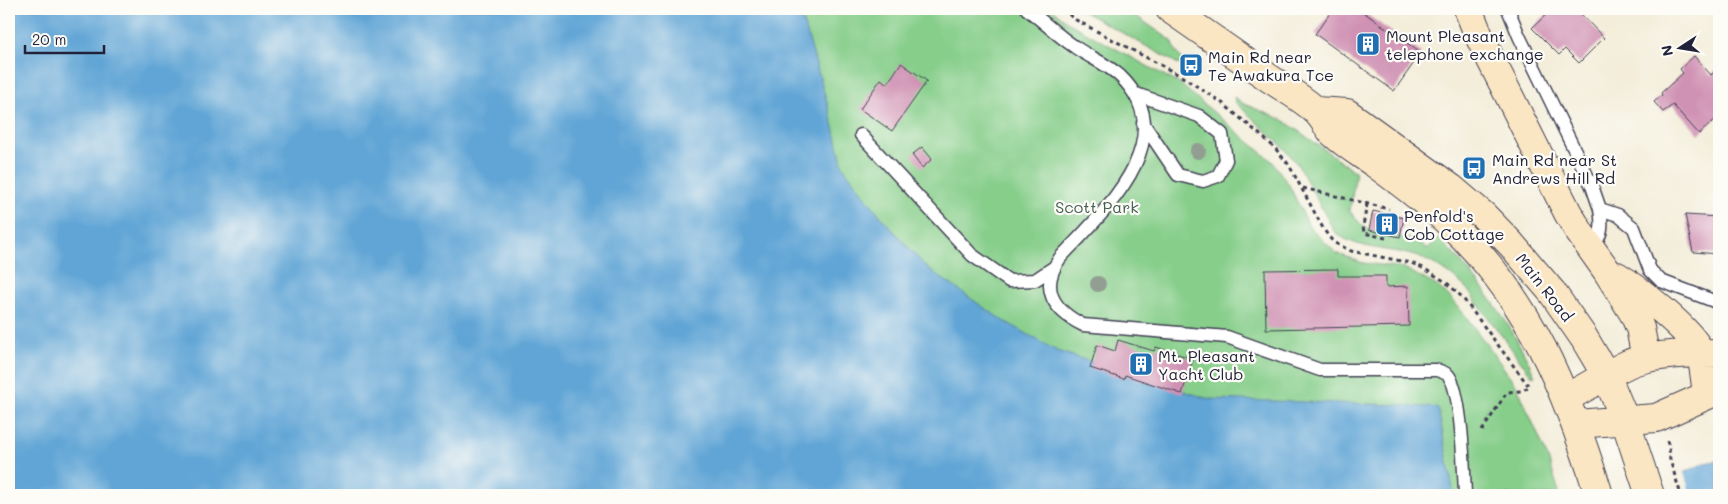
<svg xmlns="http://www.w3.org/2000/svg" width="1728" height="504" font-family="Mali,sans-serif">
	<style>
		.green { fill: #86ce8a; stroke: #547862 }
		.water { fill: #61a5d6; stroke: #426488 }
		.pier { fill: #f3edd9 }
		.building { fill: #d092b4 }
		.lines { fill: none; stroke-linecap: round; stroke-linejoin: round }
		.lane-casing { stroke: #414053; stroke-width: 15 }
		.secondary-casing { stroke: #414053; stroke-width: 30 }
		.path { stroke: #414053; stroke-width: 3; stroke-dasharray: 4 4; stroke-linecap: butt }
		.lane { stroke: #fff; stroke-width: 12 }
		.secondary { stroke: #fbe6c4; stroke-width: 28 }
		.tree { fill: #939e92 }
		.labels { text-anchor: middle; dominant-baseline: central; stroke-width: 4.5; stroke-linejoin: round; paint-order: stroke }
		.poi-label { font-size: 16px; fill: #22223b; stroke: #fdfcf7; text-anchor: start }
		.park-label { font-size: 16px; fill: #455e57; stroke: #fdfcf7 }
		.street-label { font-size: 16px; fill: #22223b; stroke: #fdfcf7 }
	</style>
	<rect width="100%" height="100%" fill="#fdfcf7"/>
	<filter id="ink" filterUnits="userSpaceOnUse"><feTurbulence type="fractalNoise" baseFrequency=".02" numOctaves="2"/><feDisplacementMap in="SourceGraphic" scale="10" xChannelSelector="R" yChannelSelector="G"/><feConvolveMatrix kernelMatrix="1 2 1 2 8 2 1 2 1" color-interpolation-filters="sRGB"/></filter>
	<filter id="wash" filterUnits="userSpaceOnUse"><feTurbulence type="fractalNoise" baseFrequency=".0096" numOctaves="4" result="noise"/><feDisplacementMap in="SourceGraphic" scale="20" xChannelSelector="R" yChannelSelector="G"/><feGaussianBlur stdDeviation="1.12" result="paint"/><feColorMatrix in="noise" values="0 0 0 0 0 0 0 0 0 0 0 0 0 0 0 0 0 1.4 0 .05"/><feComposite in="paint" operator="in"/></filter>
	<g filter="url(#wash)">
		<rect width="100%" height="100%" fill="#f3edd9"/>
		<path class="green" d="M9,9H1052L1069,23L1180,84L1272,161L1289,185L1309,226L1336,253L1363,263L1404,268L1437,286L1451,298L1465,315L1517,386L1548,458L1560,495H9Z
			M1079,9H1126L1172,41L1176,51L1183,61L1189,66H1182Z
			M1234,97L1244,104L1283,120L1356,172L1350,210L1348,208C1352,215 1363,228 1371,231C1387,237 1416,235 1427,249L1438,238C1479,278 1512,324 1535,376L1531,375L1466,288C1452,275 1436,263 1418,257C1393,248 1352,250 1334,231L1298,165L1282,146L1235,102Z"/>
		<path class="water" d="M9,9H798L807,33L834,127L843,167L882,218L927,268L999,318L1057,351L1209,399L1401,405L1438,408L1454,495H9Z
			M1719,460V495H1634L1705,463Z"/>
		<path class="pier" d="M1683,470L1691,495H1631L1633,493Z"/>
		<g id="blocks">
			<path class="building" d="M1333,9H1359L1421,53L1394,91L1315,34Z
				M1552,9H1576L1604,38L1579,63L1565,49L1559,55L1532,28Z
				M1694,56L1711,75L1717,69L1719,72V116L1699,134L1673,105L1663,112L1654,102L1662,95L1661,93L1683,73L1680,69Z
				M901,63L927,81L892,131L860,109L881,79L887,84Z
				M922,147L932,159L922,168L912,155Z
				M1373,211L1404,218L1400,237L1369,230Z
				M1685,215L1719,217V254L1693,252Z
				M1338,269V276H1386V287L1408,286L1409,326L1266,329L1265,270Z
				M1118,340L1154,351L1156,347L1193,359L1182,394L1125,375L1124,379L1090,368L1097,345L1115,351Z"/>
		</g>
	</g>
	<g filter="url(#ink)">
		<use href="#blocks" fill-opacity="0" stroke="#414053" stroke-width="1"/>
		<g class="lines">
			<g class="lane-casing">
				<path id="lane" d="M1027,9C1043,21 1058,36 1075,47C1089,57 1107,64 1120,76C1185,139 1103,212 1060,258C1039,288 1053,310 1083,325L1227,337L1320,370H1437C1440,371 1446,373 1448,375C1462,390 1464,473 1465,495
					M1508,9L1519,36L1592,186L1600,209L1618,215L1634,228L1650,270L1661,281L1719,303
					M1136,94L1199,116L1222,134L1226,160L1218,176L1203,181L1178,175L1143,123
					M861,135L972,255L1009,281L1035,280L1053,268
					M1591,250C1602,235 1603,228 1600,209"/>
			</g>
			<g class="secondary-casing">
				<path id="secondary" d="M1170,9C1203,32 1236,55 1269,78C1284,88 1302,98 1315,110C1323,117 1327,127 1334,134C1346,145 1361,154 1374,163C1400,182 1427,202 1450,224C1531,300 1567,392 1599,495
					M1468,9L1479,36L1568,213L1580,233L1607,271L1634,314L1640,328L1644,348V359
					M1316,111L1347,113L1451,188L1484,216L1511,244L1552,292L1584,338L1607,377L1625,420L1650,495
					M1617,276C1637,288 1692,331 1700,352C1704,365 1705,381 1707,394
					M1566,398C1587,387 1607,374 1628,364C1649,354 1694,353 1718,353
					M1576,424L1656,418L1719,390"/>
			</g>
			<path class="path" d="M1063,9L1074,19L1181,76L1221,102L1257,132L1274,147L1289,165L1324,230L1333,242L1351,251L1411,263L1423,268L1446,282L1462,297L1528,385
				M1303,188L1389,209
				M1367,204L1363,226L1364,233L1390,239
				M1482,431L1507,392L1521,391L1531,386
				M1667,441L1669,447L1670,460L1681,495"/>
			<use href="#lane" class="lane"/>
			<use href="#secondary" class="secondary"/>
		</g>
		<g class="tree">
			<circle cx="1198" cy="151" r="8"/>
			<circle cx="1098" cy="284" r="8"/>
		</g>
	</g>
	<defs>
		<g id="building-square" transform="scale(1.25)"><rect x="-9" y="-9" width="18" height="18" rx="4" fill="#1f6fb2" stroke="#fdfcf7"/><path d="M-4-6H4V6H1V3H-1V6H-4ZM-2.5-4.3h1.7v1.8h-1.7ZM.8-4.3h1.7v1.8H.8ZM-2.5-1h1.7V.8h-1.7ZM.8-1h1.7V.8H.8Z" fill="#fff"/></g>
		<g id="bus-square" transform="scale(1.25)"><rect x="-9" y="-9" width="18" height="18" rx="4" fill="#1f6fb2" stroke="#fdfcf7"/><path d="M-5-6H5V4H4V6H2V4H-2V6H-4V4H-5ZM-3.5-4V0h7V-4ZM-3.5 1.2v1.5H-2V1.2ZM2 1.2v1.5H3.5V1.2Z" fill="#fff"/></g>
	</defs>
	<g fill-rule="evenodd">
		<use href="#building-square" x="1368" y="44"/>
		<use href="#bus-square" x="1191" y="65"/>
		<use href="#bus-square" x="1474" y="168"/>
		<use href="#building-square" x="1387" y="224"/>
		<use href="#building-square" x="1141" y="364"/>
	</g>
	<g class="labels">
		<g class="poi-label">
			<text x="1386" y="35">Mount Pleasant<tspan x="1386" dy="18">telephone exchange</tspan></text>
			<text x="1208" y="56">Main Rd near<tspan x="1208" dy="18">Te Awakura Tce</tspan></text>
			<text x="1492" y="159">Main Rd near St<tspan x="1492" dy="18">Andrews Hill Rd</tspan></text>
			<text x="1404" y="215">Penfold's<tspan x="1404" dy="18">Cob Cottage</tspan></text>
			<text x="1158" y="355">Mt. Pleasant<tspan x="1158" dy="18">Yacht Club</tspan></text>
		</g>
		<g class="park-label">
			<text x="1097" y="206">Scott Park</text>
		</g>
		<g class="street-label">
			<text transform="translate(1545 287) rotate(52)">Main Road</text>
		</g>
	</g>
	<rect width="1728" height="504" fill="none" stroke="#fdfcf7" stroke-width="30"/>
	<g transform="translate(1680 48) rotate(258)" stroke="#fdfcf7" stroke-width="4" paint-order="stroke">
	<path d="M0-4L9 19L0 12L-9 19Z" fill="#22223b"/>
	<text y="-8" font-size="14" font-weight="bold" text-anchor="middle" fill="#22223b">N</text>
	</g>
	<path d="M25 45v8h79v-8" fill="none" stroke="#22223b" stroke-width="2.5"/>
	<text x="32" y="45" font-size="15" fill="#22223b" stroke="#fdfcf7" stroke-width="4" paint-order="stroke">20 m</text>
</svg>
